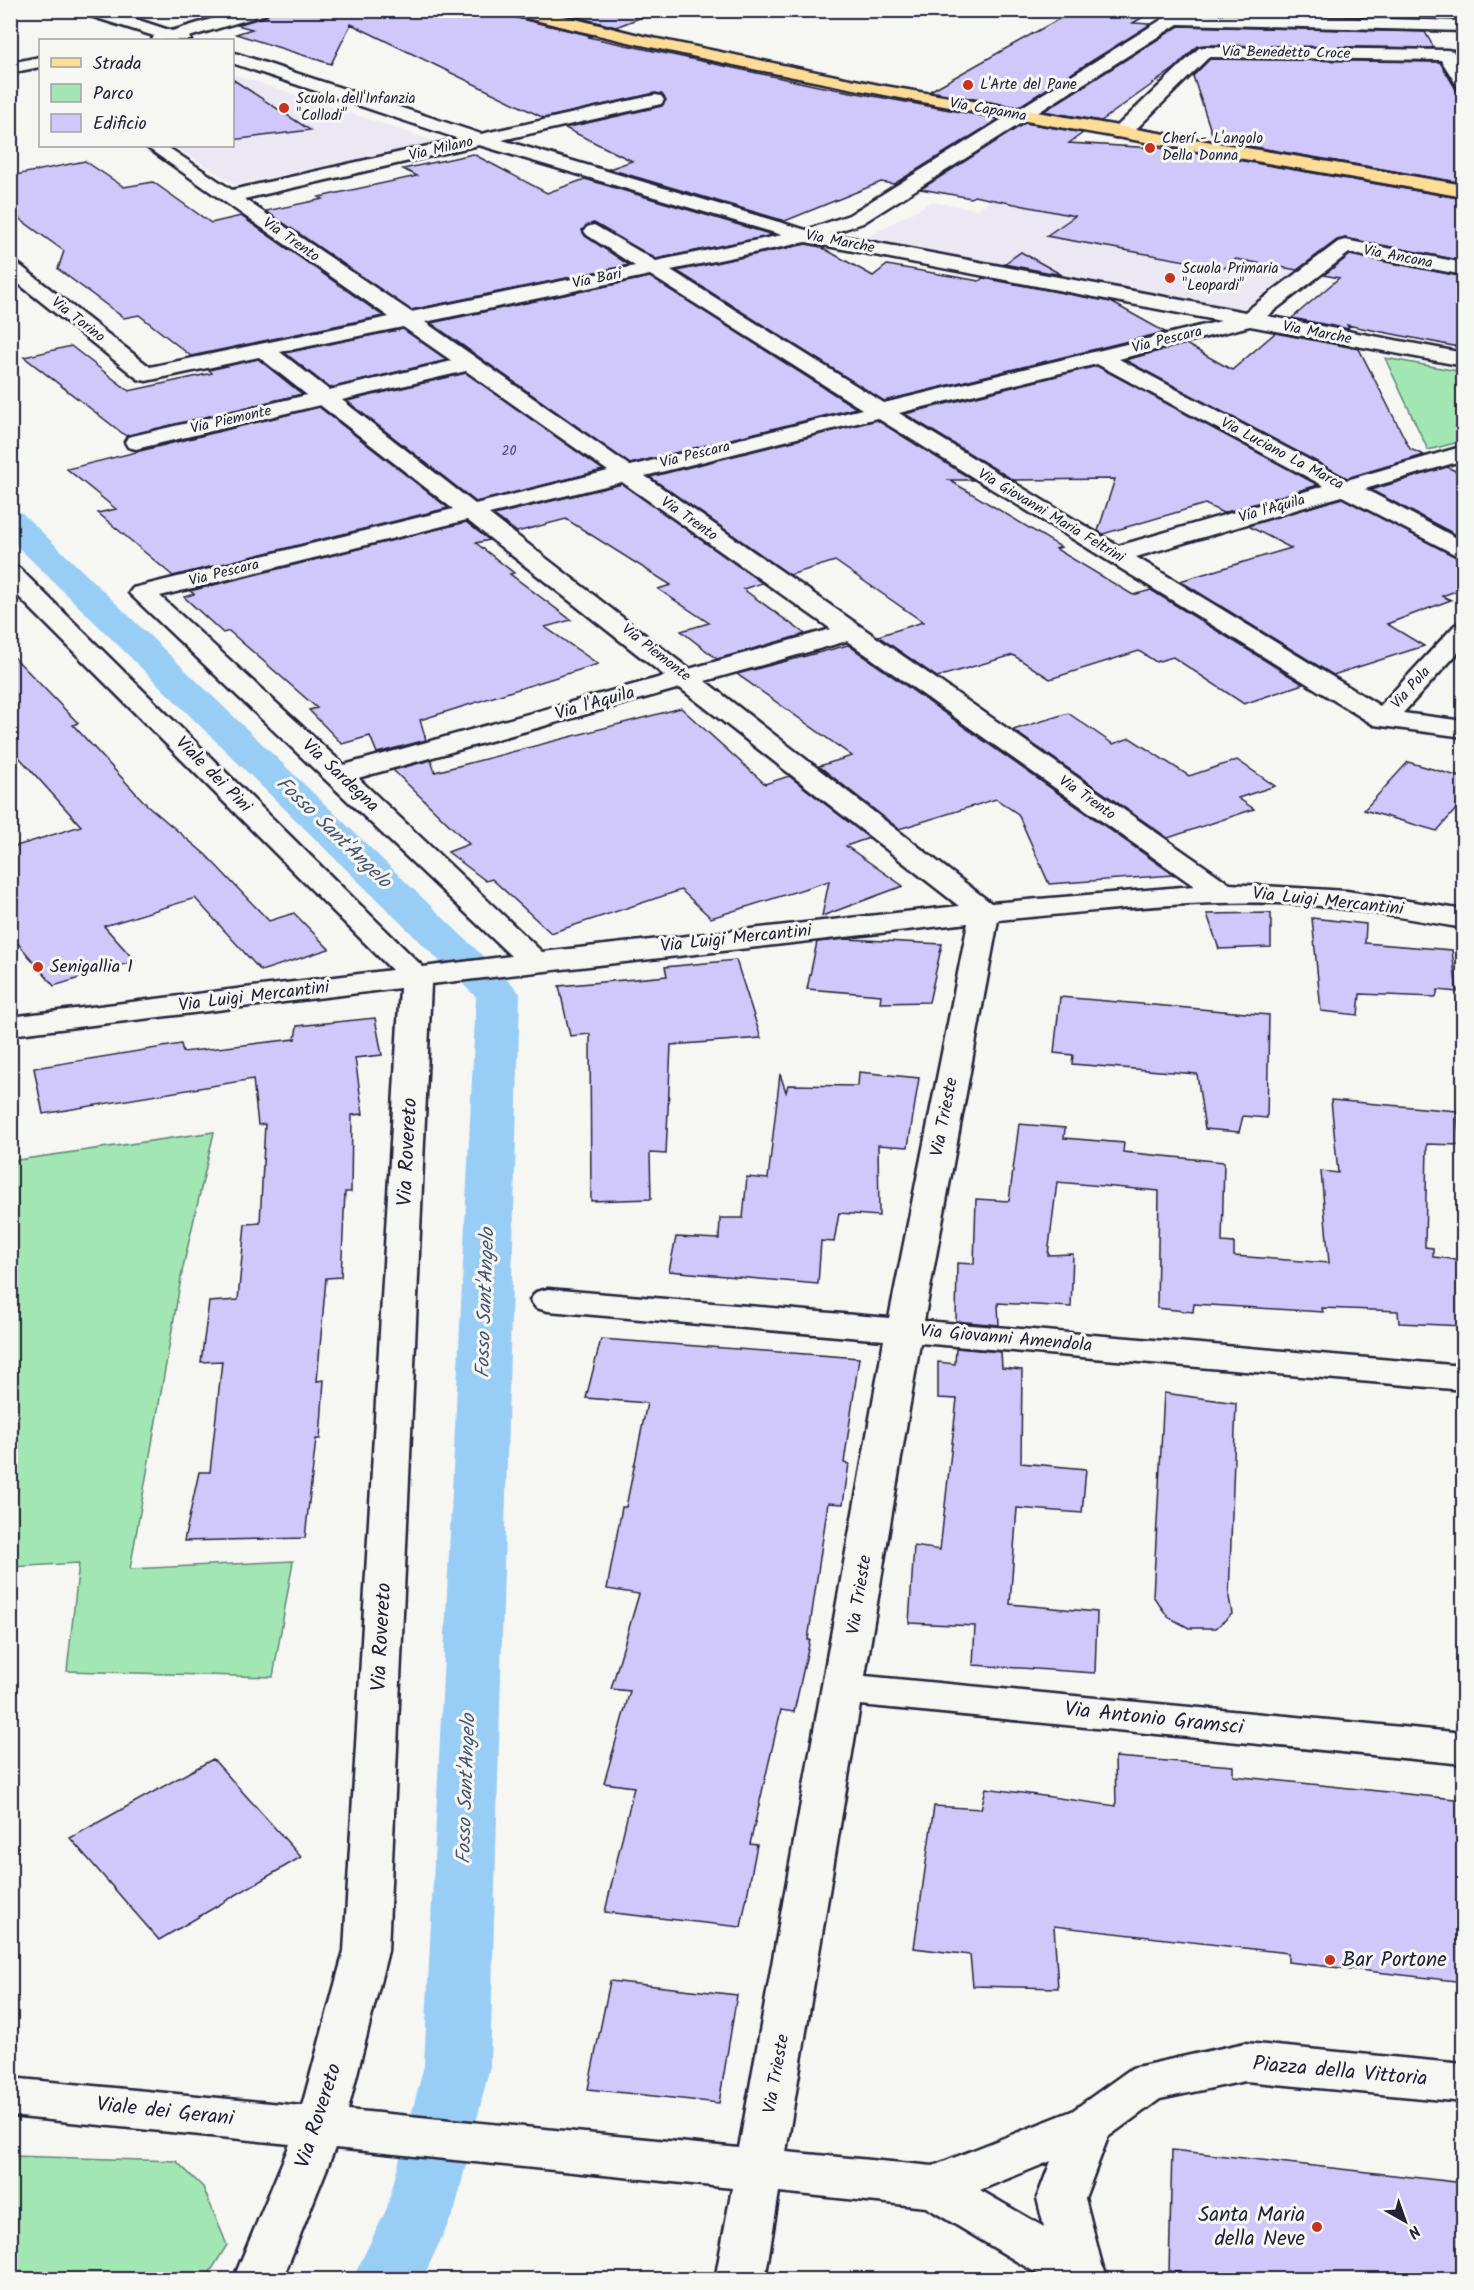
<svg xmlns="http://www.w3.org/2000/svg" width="1474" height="2290" font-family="Kalam,sans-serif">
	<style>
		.built { fill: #ebe8f4 }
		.green { fill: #a2e7b3; stroke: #628477; stroke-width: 1.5 }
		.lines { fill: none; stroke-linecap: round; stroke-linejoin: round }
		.canal { fill: #98cdf6; fill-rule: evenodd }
		.building { fill: #d0c8fa; stroke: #22223b; stroke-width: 1.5 }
		.minor-casing { stroke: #22223b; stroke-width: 5 }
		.major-casing { stroke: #22223b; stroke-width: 5 }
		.minor { fill: #f6f6f2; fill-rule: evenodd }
		.major { fill: #ffdd96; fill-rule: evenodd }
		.poi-dot { fill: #c8321e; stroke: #f6f6f2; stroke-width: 2 }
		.labels { text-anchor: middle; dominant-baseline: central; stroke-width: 6; stroke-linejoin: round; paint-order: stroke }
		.far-number-label { font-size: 14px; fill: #4e4c6b }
		.far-street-label { font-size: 15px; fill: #22223b; stroke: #f6f6f2 }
		.far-poi-label { font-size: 15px; fill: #22223b; stroke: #f6f6f2; text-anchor: start }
		.street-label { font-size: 18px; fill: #22223b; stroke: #f6f6f2 }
		.poi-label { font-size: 18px; fill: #22223b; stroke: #f6f6f2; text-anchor: start }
		.water-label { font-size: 20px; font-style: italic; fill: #455573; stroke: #f6f6f2 }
		.near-street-label { font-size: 21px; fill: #22223b; stroke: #f6f6f2 }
		.near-poi-label { font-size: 21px; fill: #22223b; stroke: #f6f6f2; text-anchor: start }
	</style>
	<rect width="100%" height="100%" fill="#f6f6f2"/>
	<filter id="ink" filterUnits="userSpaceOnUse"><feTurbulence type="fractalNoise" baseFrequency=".0167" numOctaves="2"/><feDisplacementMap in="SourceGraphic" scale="12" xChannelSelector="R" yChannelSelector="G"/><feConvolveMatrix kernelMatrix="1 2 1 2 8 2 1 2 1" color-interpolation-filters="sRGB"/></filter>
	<g filter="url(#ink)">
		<path class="built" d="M233,74L437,142L235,185L174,146H232Z
			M1034,173L1343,238L1242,313L858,242L931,202L977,209Z"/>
		<path class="green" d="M1385,358L1463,372V441L1428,450Z
			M214,1132L183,1267L130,1569L293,1561L273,1677L67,1671L79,1563L11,1567V1161Z
			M11,2156L176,2161L203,2187L227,2245L206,2279H42L11,2268Z"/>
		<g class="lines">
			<path class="canal" d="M10,510L22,513L513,985L520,994L490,2066L455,2209L422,2280H352L387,2208L424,2066L476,997L10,539Z"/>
		</g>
		<path class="building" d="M270,10H506L509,16L592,36L588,37L818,86L999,119L894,184L881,182L785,221L609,169L632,161L565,128L662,106L666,100L661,94L655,93L544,118L351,24L331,64L236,34L252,29L237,25L267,16Z
			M550,10H649L650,14L616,27Z
			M1075,10H1155L1133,23L1151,24L1018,107L930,91Z
			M1345,10H1414L1417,18L1346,16Z
			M1179,26L1425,32L1434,48L1205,45L1197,46L1175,68L1101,121L1044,111Z
			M1210,59L1440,62L1464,103V183L1214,140L1193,76Z
			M232,79L310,130L232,140Z
			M1025,123L1083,133L1069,143L1173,149L1464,199V261L1345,238L1337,240L1297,270L1236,259L1225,268L1046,236L1075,216L974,196L971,198L921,189Z
			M473,154L547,193L585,179L773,235L656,259L593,223L582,230L585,236L629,265L411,310L266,211L323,199L319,197L417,176L403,169Z
			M85,161L124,187L153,182L211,223L241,216L383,316L191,356L139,315L124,318L58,269L64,251L10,212V176Z
			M806,244L821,247L873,276L887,265L968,279L979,281L983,278L1111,302L1165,332L884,401L677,271Z
			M1021,252L1062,275L1004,264Z
			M1350,255L1464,277V348L1347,325L1349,329L1292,318L1339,278L1324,275Z
			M650,277L856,408L630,464L431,323Z
			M403,329L447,360L330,388L285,353Z
			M1275,333L1359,349L1410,449L1424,455L1347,478L1125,360L1186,344L1232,370Z
			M71,346L129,391L212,373L209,370L258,359L302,394L126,436L24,357Z
			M1097,366L1318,485L1223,513L1205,504L1103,534L1098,531L1115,479L1013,480L905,414Z
			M466,373L603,470L476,502L347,401Z
			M319,407L448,508L173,576L98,513L116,509L67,469Z
			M877,420L973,480H949L1061,547L1056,549L1133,595L1151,590L1303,684L1244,704L1173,657L1156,662L1139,651L1050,679L1013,655L937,677L878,636L923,622L835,561L790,575L650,477Z
			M1447,467L1464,475V539L1371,490Z
			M622,484L762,583L743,589L805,634L717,659L681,631L709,623L658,589L671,585L566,519L517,532L494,515Z
			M1342,498L1464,561V588L1442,596L1451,600L1387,624L1424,646L1333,675L1180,581L1291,548L1248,526Z
			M466,522L489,540L476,543L514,573L510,574L571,620L545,627L598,664L420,720L426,740L377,753L370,736L342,744L309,710L317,708L229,631L223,633L184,597L194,594L190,591Z
			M848,645L1137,849L1174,875L1049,884L1018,814L996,799L899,829L819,766L852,756L737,674Z
			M10,653L78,723L73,725L147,805L206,855L269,921L294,913L329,949L261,971L195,898L104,926L135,961L54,986L10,934V848L81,826L10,747Z
			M681,708L765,784L789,776L869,838L846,846L903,886L822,916L829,881L711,918L681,890L551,933L492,879L486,881L448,852L469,844L393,770L431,760L435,772Z
			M1068,713L1113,744L1130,738L1189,776L1237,760L1275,786L1238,798L1254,809L1168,838L1013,730Z
			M1408,762L1464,778V800L1437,831L1364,810Z
			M1271,913V947L1219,949L1207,914Z
			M1312,918L1366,924L1365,943L1452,950L1457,992L1438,990L1436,997L1360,994L1358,1015L1321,1011Z
			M846,939L942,944L929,1002L880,1003L881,995L807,989L817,942Z
			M736,960L761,1038L671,1045L666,1154L650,1153L651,1199L591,1201L590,1034L570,1036L559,986L667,976L665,967Z
			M1060,997L1269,1015L1267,1118L1243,1116L1239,1132L1205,1129L1197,1074L1072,1064L1073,1055L1054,1053Z
			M375,1018L382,1055L355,1058L363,1114L352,1115L351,1192H345L341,1277L326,1278L317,1381L324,1380L320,1439H316L305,1538L184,1541L199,1472H210L222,1361L201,1362L209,1302L238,1300L245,1224L260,1223L265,1124L258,1125L253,1079L43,1114L34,1068L181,1044L183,1052L295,1039L297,1026Z
			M859,1072L919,1078L908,1147L878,1145L879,1216L839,1213L834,1242L821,1241L818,1284L669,1271L676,1237L719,1239L720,1218H743L747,1177L768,1179L780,1074L786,1092L788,1085L858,1086Z
			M1331,1100L1457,1111L1460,1145L1427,1144L1425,1247L1433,1248V1257L1464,1260V1326L1399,1323L1398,1311L1322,1308L1323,1312L1194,1304L1193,1312L1157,1308L1159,1191L1057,1182L1048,1255L1073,1254L1071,1307L998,1303L999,1325L956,1321L957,1263L974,1264L976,1199L1009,1201L1019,1124L1065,1128L1064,1138L1124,1143L1123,1152L1224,1162L1222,1242L1234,1243V1256L1329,1263L1321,1171L1338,1173Z
			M601,1339L859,1358L844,1463L849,1464L843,1504L828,1503L808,1640H810L794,1712L781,1710L750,1844L757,1845L741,1927L605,1912L634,1787L604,1783L630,1691L611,1689L639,1594L607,1589L622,1507H626L647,1403L586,1398Z
			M956,1348L1001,1352L1002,1368L1022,1370L1021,1463L1086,1469L1082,1513L1017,1508L1010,1604L1097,1612L1095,1673L973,1665L975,1626L909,1623L914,1546L940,1550L957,1399L938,1398V1362L955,1364Z
			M1164,1393L1236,1403L1229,1597L1232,1614L1216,1628H1189L1168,1617L1153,1596Z
			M1115,1757L1233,1766V1776L1464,1800V1982L1288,1962V1953L1054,1926L1058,1988L973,1986L970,1955L914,1948L934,1806L981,1809L986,1788L1116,1806Z
			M213,1759L301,1857L159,1940L70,1838Z
			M610,1981L737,1995L719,2103L588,2089Z
			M1172,2150L1464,2183V2280H1245L1169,2271Z"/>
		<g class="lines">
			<g class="minor-casing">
				<path id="minor" d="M82,10H108L172,31L241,10H268L266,14L189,37L191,40H152L154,36L84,14Z
					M1177,10H1197L1194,14L1464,21V31L1178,24L863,223L830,234L1245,312L1338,242L1345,240L1464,263V275L1349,253L1267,316L1464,353V366L1250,326L1119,359L1347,480L1464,446V460L1365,489L1464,542V559L1342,496L1136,557L1380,706L1455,625L1464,622V646L1403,713L1464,721V737L1374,725L877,418L645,476L1230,884L1347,891L1464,910V928C1402,918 1340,905 1277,903C1184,900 1091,912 998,920L924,1321L1464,1366V1390L920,1343L865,1676L1464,1733V1764L860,1705L786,2152L933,2166L1072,2111L1132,2068L1245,2043L1464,2064V2102L1245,2081L1160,2099L1108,2137L1085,2198L1102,2265L1109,2280H1048L926,2207L779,2192L765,2280H715L732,2188L335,2148L282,2280H233L290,2144L10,2116V2078L302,2106L344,1951L400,988L10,1035V1017L392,970L10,588V566L19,568L423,967L511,956L129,593L133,588L453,509L320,405L136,449L128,447L125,442L128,437L307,395L259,357L146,381L138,379L10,277V261L17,263L150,367L389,317L145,146H166L232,190L459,139L232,63V52L481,134L655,95L661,96L664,100L661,104L502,140L806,230L849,215ZM479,145L782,235L656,261L594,225L587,227L584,231L587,235L635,266L411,312L244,199ZM806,242L1221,321L884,403L671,270ZM650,275L862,409L630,466L425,322ZM403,327L452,361L329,390L280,352ZM1097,364L1324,486L1118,546L899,413ZM466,371L608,471L475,504L342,400ZM622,482L831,629L689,669L489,514ZM467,520L665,676L344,765L160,596ZM847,641L1194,886L991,903L705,681ZM680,688L959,906L542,952L358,778ZM968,923L889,1318L548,1289L536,1292L530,1300L536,1308L548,1311L884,1340L739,2148L348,2110L388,1951L431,984ZM1051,2161L1037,2198L1044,2227L980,2190Z
					M1205,47L1447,50L1453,51L1464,68V88L1458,87L1441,60L1209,57L1128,137H1114L1112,133L1114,129L1199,48Z
					M40,57V67L10,73V63Z"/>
			</g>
			<g class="major-casing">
				<path id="major" d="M508,10H539L643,36L879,85L1464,185V197C1145,141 824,92 510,14Z"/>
			</g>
			<use href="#minor" class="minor"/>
			<use href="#major" class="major"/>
		</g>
	</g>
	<g class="poi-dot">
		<circle cx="968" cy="85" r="6"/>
		<circle cx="284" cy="108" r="6"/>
		<circle cx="1150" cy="148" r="6"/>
		<circle cx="1170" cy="278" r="6"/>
		<circle cx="38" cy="967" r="6"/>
		<circle cx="1330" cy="1960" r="6"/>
		<circle cx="1317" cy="2227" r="6"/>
	</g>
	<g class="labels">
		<g class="far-number-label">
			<text x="509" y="451">20</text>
		</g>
		<g class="far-street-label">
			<text transform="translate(1286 53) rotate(1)">Via Benedetto Croce</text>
			<text transform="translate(988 110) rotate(10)">Via Capanna</text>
			<text transform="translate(441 149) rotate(-13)">Via Milano</text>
			<text transform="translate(291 240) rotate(35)">Via Trento</text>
			<text transform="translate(840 242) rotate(11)">Via Marche</text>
			<text transform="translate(1398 257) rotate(11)">Via Ancona</text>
			<text transform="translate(597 279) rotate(-12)">Via Bari</text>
			<text transform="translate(78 320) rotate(38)">Via Torino</text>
			<text transform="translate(1317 333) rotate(11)">Via Marche</text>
			<text transform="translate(1167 340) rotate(-14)">Via Pescara</text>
			<text transform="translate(231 420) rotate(-13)">Via Piemonte</text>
			<text transform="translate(1282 454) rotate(28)">Via Luciano La Marca</text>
			<text transform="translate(695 455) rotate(-14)">Via Pescara</text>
			<text transform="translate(1272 509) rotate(-16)">Via l'Aquila</text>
			<text transform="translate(1051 516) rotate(31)">Via Giovanni Maria Feltrini</text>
			<text transform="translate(689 519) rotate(35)">Via Trento</text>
			<text transform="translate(224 573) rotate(-14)">Via Pescara</text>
			<text transform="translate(656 653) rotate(38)">Via Piemonte</text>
			<text transform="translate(1411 688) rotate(-48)">Via Pola</text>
			<text transform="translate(1087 798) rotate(35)">Via Trento</text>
		</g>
		<g class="far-poi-label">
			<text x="980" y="85">L'Arte del Pane</text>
			<text x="296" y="99">Scuola dell'Infanzia<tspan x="296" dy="17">"Collodi"</tspan></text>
			<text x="1162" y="139">Cherí - L'angolo<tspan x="1162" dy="17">Della Donna</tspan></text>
			<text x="1182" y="269">Scuola Primaria<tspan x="1182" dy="17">"Leopardi"</tspan></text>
		</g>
		<g class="street-label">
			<text transform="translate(595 704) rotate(-16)">Via l'Aquila</text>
			<text transform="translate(213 775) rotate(45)">Viale dei Pini</text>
			<text transform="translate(340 776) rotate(43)">Via Sardegna</text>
			<text transform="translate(1328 902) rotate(6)">Via Luigi Mercantini</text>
			<text transform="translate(736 939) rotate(-6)">Via Luigi Mercantini</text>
			<text transform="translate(254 997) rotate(-7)">Via Luigi Mercantini</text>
			<text transform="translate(945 1117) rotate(-79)">Via Trieste</text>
			<text transform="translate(1006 1339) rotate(5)">Via Giovanni Amendola</text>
			<text transform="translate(860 1595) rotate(-81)">Via Trieste</text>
			<text transform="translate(777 2074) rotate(-80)">Via Trieste</text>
		</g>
		<g class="poi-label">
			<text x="50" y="967">Senigallia 1</text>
		</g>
		<g class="water-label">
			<text transform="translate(333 833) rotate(44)">Fosso Sant'Angelo</text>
			<text transform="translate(486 1303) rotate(-88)">Fosso Sant'Angelo</text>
			<text transform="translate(467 1789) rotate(-88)">Fosso Sant'Angelo</text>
		</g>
		<g class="near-street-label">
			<text transform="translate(408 1152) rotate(-87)">Via Rovereto</text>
			<text transform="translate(382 1637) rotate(-87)">Via Rovereto</text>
			<text transform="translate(1154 1719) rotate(6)">Via Antonio Gramsci</text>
			<text transform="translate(1340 2072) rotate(5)">Piazza della Vittoria</text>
			<text transform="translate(165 2112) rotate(6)">Viale dei Gerani</text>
			<text transform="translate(319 2116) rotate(-72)">Via Rovereto</text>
		</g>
		<g class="near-poi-label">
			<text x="1342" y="1960">Bar Portone</text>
			<text x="1305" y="2215" text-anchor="end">Santa Maria<tspan x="1305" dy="24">della Neve</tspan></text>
		</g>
	</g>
	<rect width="1474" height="2290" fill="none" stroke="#f6f6f2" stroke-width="36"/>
	<rect x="18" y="18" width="1438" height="2254" fill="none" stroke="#22223b" stroke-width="2" filter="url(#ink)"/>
	<rect x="39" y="39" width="195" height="108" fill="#f6f6f2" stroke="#a1a1a9" stroke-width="1.5"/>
	<rect x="51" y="58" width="30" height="9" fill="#ffdd96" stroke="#a1a1a9" stroke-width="1.5"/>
	<text x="93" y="69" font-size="18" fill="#22223b">Strada</text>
	<rect x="51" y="84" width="30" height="18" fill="#a2e7b3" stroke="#a1a1a9" stroke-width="1.5"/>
	<text x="93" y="99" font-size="18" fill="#22223b">Parco</text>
	<rect x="51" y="114" width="30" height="18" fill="#d0c8fa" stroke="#a1a1a9" stroke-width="1.5"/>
	<text x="93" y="129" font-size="18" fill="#22223b">Edificio</text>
	<g transform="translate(1405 2221) rotate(140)" stroke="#f6f6f2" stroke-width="4.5" paint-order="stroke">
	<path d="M0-4.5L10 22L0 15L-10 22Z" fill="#22223b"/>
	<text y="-9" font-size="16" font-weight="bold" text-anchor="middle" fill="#22223b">N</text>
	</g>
</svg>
